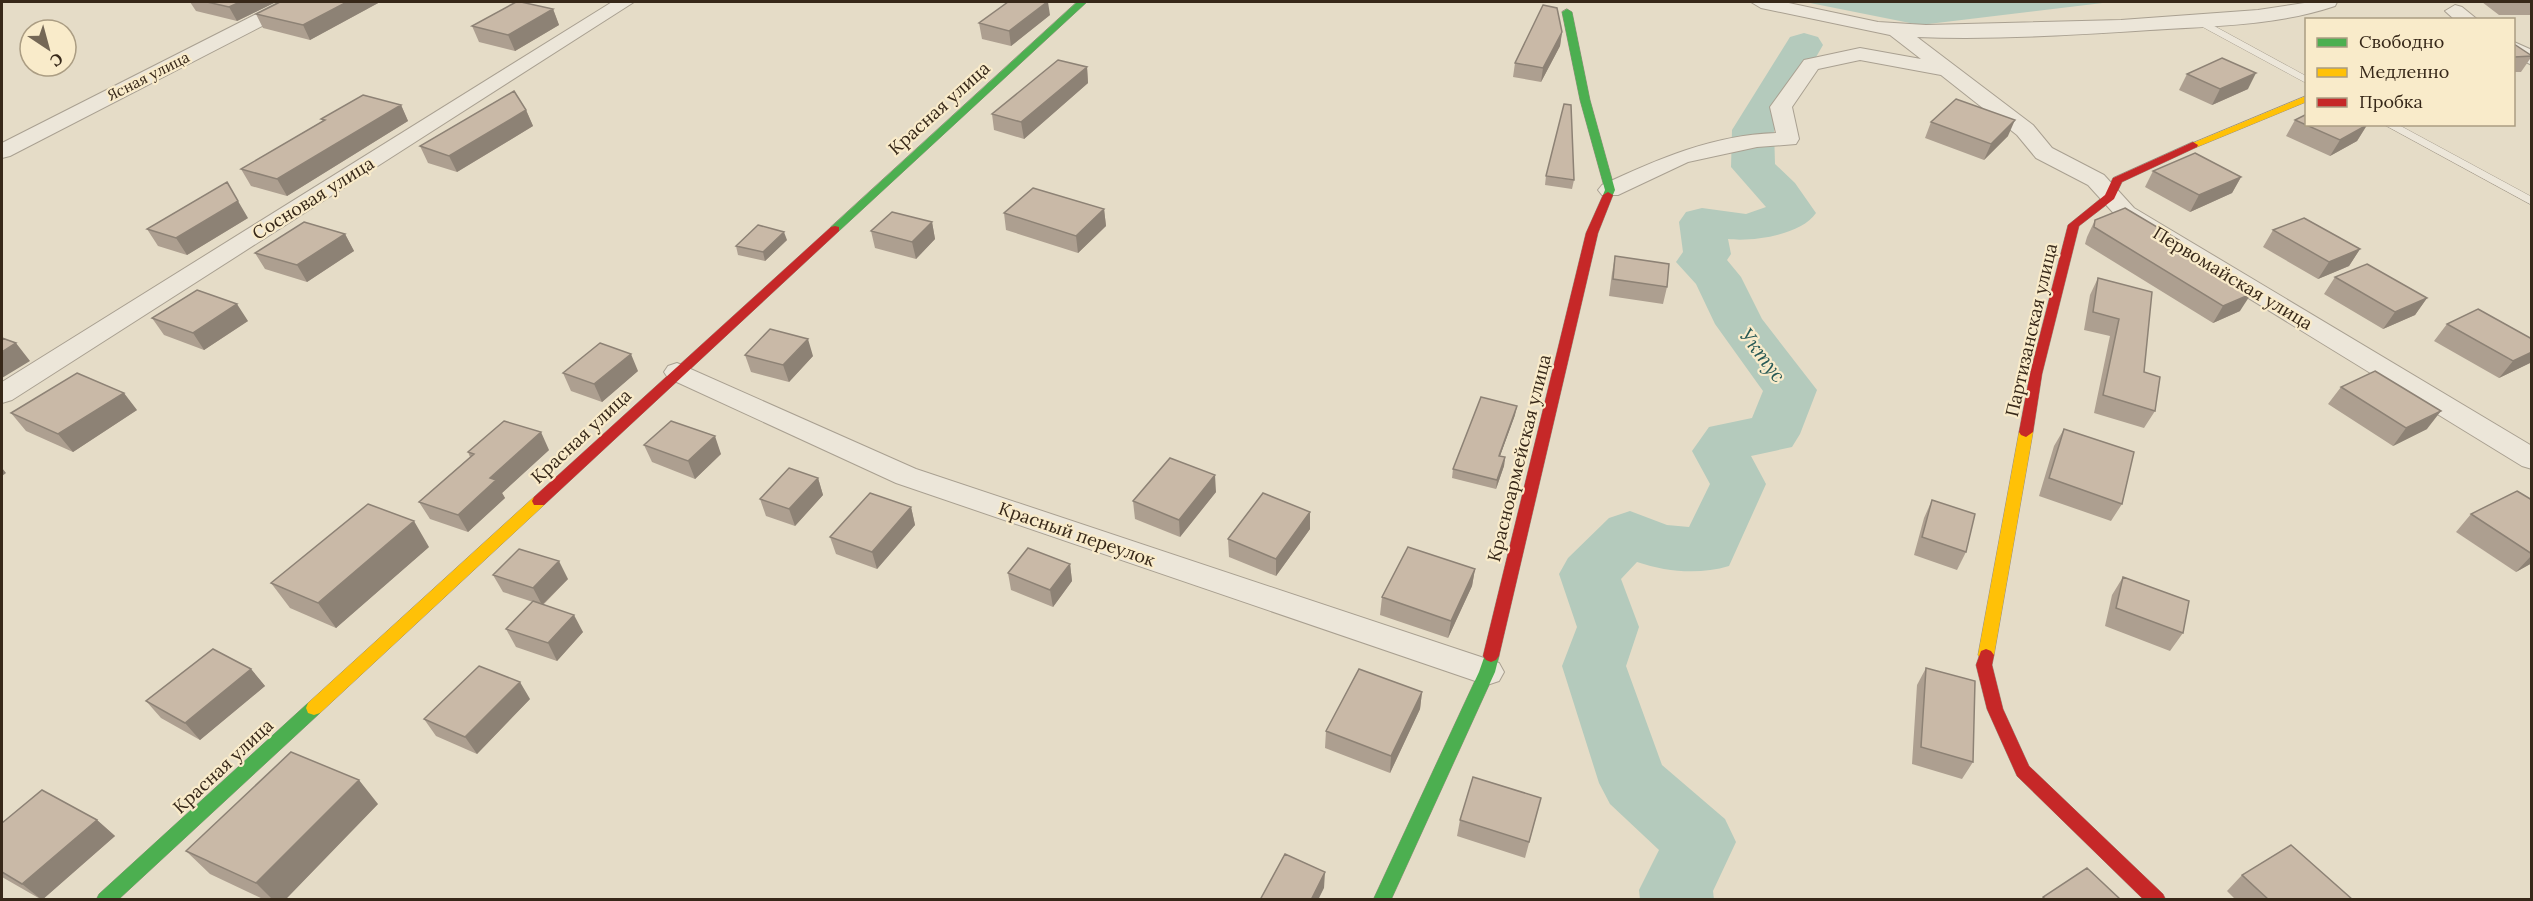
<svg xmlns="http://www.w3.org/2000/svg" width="2533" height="901" font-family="Lora,serif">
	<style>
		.water { fill: #b4cabc }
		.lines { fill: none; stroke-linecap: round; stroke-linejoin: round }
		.river { fill: #b4cabc; fill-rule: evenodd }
		.lane-casing { stroke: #a9a091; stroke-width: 1 }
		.street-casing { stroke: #a9a091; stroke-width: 2 }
		.fast-casing { stroke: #999081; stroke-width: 1 }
		.slow-casing { stroke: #999081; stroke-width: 1 }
		.jam-casing { stroke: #999081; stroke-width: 1 }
		.lane { fill: #ece6d9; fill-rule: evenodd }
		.street { fill: #ece6d9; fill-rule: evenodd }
		.fast { fill: #4caf50; fill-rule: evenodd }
		.slow { fill: #ffc107; fill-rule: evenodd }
		.jam { fill: #c62828; fill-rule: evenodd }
		.wall { fill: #ad9f90 }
		.shaded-wall { fill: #8d8275 }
		.building { fill: #c9b9a7; stroke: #8d8275; stroke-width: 1.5 }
		.labels { text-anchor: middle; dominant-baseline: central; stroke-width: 4.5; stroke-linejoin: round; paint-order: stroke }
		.far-street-label { font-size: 15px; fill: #372819; stroke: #f9ebca }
		.street-label { font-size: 18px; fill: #372819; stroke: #f9ebca }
		.water-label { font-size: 20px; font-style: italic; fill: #275955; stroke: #f9ebca }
	</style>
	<rect width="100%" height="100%" fill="#e5dcc7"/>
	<path class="water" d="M1805,2H2111L1920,25Z"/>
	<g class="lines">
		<path class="river" d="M1804,33L1818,37L1823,45L1774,130L1775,164L1795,183L1816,213C1801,235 1753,242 1728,239L1731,254L1727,260L1741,277L1762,319L1817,390L1800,434L1792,447L1751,456L1766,484L1729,566C1699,575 1667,572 1637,562L1621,579L1639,627L1626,666L1662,765L1725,819L1736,842L1713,891L1714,900H1640L1639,890L1659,850L1610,804L1599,783L1562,666L1577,627L1559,574L1568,558L1609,518L1630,511L1667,525L1689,527L1710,484L1692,451L1709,427L1752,418L1763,391L1715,324L1696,284L1676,262L1683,252L1679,222L1686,212L1702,208L1746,214L1766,207L1731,167L1732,130L1790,37Z"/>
		<g class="lane-casing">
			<path id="lane" d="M2199,21H2205L2306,76V83L2199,25Z
				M2383,124H2397L2532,197V205Z"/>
		</g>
		<g class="street-casing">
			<path id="street" d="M280,2H304L301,6L10,156L2,158V143Z
				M612,2H634L12,400L2,403V382Z
				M1751,2H1784L1878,22L1926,25L2121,20L2258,10L2311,2H2337L2335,6C2276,26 2211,26 2150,30C2073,35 1994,40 1917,37L2033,125L2052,148L2104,175L2134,208L2532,446V469L2522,466L2118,218L2088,185L2036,158L2017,135L1941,75L1860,60L1818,69L1792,107L1799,139L1796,144L1757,147L1688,162L1618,195H1602L1598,190L1602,185C1658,159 1713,135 1776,133L1770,107L1804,60L1860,48L1921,59L1890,35L1761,8Z
				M2455,5L2462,7L2478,20H2455L2445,11Z
				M2514,42L2532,50V65L2514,56Z
				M677,363L916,469L1499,663L1504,672L1499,681L1487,685L896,483L668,378L664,372L668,366Z"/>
		</g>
		<g class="fast-casing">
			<path id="fast" d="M1077,2H1087L839,231H831V227Z
				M1567,9L1572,12L1590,100L1615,190L1612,197L1608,198L1603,195L1605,190L1580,100L1562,12Z
				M1491,650L1496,652L1499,656L1495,672L1391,900H1373L1479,672L1486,652Z
				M314,701L320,703L322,708L320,713L118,900H96L99,894L308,703Z"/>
		</g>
		<g class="slow-casing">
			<path id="slow" d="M2306,96V102L2197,147L2193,148L2188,145Z
				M2026,427L2033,432L1994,655L1991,659L1986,661L1981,659L1978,655L2019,432Z
				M539,496L544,497L546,501L544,505L320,713L314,715L308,713L306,708L308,703L534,497Z"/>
		</g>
		<g class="jam-casing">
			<path id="jam" d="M2193,142L2198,145L2197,147L2122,182L2114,199L2079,226L2042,374L2033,432L2026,437L2021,435L2019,432L2030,374L2068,225L2105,195L2113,178Z
				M1608,192L1613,195L1598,233L1499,656L1496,660L1491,662L1486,660L1483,656L1586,233L1603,195Z
				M835,226L839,227V231L544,505H534L532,501L534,497L831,227Z
				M1986,649L1991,651L1994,655L1992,665L2003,709L2029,766L2163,894L2166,900H2144L2017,776L1987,709L1976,665L1981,651Z"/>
		</g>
		<use href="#lane" class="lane"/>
		<use href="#street" class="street"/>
		<use href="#fast" class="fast"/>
		<use href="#slow" class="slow"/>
		<use href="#jam" class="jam"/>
	</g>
	<path class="wall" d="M190,2H276L237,21L196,11Z
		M280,2H380L310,40L263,28L256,14Z
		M2482,2H2532V15H2499Z
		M553,9L559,25L515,51L479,42L472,26Z
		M1050,15L1011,46L982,39L979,23Z
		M1562,32L1560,46L1541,82L1513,77L1515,63Z
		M2514,44L2532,56L2521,72H2514Z
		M1087,67L1088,83L1024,139L994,130L992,114Z
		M2187,74L2248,89L2212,105L2179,90Z
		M401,105L408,121L287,196L251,186L241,169L323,121L321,119Z
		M526,110L533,126L457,172L428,163L420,146Z
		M2295,120L2367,125L2357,141L2330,156L2286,136Z
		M1931,122L2008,136L1984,160L1925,138Z
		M2153,171L2241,177L2232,193L2190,212L2145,187Z
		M1546,176L1574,180L1572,189L1545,185Z
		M1104,209L1106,226L1078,253L1006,230L1004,213Z
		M248,218L187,255L158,246L147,229Z
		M2095,220L2174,247L2240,311L2213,323L2085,244L2087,237Z
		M932,222L935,239L916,259L875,248L871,231Z
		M2273,230L2360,249L2349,266L2318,279L2263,247Z
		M345,234L354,251L307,282L265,269L255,253Z
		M787,240L765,261L738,255L736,246Z
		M1615,256L1667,287L1663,304L1609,296L1612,273Z
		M2335,277L2427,298L2415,315L2383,329L2324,294Z
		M2098,278L2144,372L2155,411L2144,428L2094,413L2110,336L2084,330L2090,295Z
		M152,318L248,321L204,350L164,335Z
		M2447,324L2532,339V362L2530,363L2499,378L2434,341Z
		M745,355L813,356L789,382L751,372Z
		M638,371L602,402L571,391L563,373Z
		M2341,387L2427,429L2393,446L2328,404Z
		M137,410L73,452L26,431L11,413Z
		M1515,415L1500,456L1505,457L1504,466L1496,489L1452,478L1453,469Z
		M2064,429L2122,504L2111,521L2039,496L2054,446Z
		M644,445L721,454L695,479L652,462Z
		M549,450L502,493L505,498L468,532L430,519L419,502L470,457L468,452Z
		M818,478L823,495L795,526L766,516L760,499Z
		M1216,492L1180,537L1135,519L1133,501Z
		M1932,500L1966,552L1957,570L1914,555L1924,518Z
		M2532,500V563L2516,572L2456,532L2471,514Z
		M911,507L915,525L877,569L836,554L830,537Z
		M1310,529L1276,576L1229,557L1228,539Z
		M429,547L336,628L290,608L271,583Z
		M1070,564L1072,581L1053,607L1011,590L1008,573Z
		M1475,569L1472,586L1448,638L1380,615L1382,597Z
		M493,575L568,579L543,605L583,632L557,661L516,647L506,629L533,602L503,592Z
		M2123,577L2183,633L2170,651L2105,626L2112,595Z
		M1926,668L1973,762L1962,779L1912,764L1917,685Z
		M251,669L265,686L200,740L161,718L146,701Z
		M1422,692L1420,709L1390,773L1325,748L1326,731Z
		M530,699L477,754L436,736L424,719Z
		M1541,798L1525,858L1457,836L1460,820Z
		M378,804L285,900H265L210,874L186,851Z
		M97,820L115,836L42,900L2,877V823Z
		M2242,875L2353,900H2236L2227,891Z"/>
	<path class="shaded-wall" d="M240,2H276L237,21L229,7Z
		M347,2H380L310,40L303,25Z
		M1047,2H1048L1050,15L1011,46L1009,31Z
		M553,9L559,25L515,51L508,35Z
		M1562,32L1560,46L1541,82L1543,68Z
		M1087,67L1088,83L1024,139L1021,122Z
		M2256,73L2248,89L2212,105L2220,89Z
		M401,105L408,121L287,196L277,179Z
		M526,110L533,126L457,172L449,156Z
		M2015,120L2008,136L1984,160L1991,144Z
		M2367,125L2357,141L2330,156L2340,140Z
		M2241,177L2232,193L2190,212L2199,195Z
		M238,201L248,218L187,255L176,238Z
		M1104,209L1106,226L1078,253L1076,236Z
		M932,222L935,239L916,259L912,242Z
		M784,232L787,240L765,261L763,252Z
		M345,234L354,251L307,282L297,265Z
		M2179,240L2169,256V244Z
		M2360,249L2349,266L2318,279L2329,262Z
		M2251,294L2240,311L2213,323L2223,306Z
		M2427,298L2415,315L2383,329L2395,312Z
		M237,304L248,321L204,350L193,333Z
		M808,339L813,356L789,382L783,365Z
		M16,343L30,361L2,378V352Z
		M2532,352V362L2530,363L2499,378L2513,361Z
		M631,354L638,371L602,402L594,384Z
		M124,393L137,410L73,452L58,434Z
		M1517,406L1515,415L1497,464L1499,456Z
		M2441,411L2427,429L2393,446L2406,428Z
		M541,432L549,450L502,493L505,498L468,532L458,515L490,478Z
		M715,436L721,454L695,479L688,461Z
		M1505,457L1504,466L1496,489L1497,480Z
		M2,468L6,473L2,476Z
		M1215,475L1216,492L1180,537L1179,520Z
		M818,478L823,495L795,526L789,509Z
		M911,507L915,525L877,569L872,552Z
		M1310,512V529L1276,576V559Z
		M414,521L429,547L336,628L318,603Z
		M2532,555V563L2516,572Z
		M559,561L568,579L542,605L533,588Z
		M1070,564L1072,581L1053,607L1050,590Z
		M1475,569L1472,586L1448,638L1451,621Z
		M574,615L583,632L557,661L548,643Z
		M251,669L265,686L200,740L185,723Z
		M520,682L530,699L477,754L465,737Z
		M1422,692L1420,709L1390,773L1391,756Z
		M359,780L378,804L285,900H273L256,883Z
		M97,820L115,836L42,900L22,884Z
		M1325,872L1324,888L1318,900H1311Z"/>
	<path class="building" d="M207,2H240L229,7Z
		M280,2H347L303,25L256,14Z
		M516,2H521L553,9L508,35L472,26Z
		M1008,2H1047L1009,31L979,23Z
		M1543,5L1557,8L1562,32L1543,68L1515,63Z
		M2514,44L2532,56L2514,57Z
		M2222,58L2256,73L2220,89L2187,74Z
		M1058,60L1087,67L1021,122L992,114Z
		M514,91L526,110L449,156L420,146Z
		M363,95L401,105L277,179L241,169L325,120L321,119Z
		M1956,99L2015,120L1991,144L1931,122Z
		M1564,104L1571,105L1574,180L1546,176Z
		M2307,114V124L2367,125L2340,140L2295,120Z
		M2195,153L2241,177L2199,195L2153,171Z
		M227,182L238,201L176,238L147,229Z
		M1033,188L1104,209L1076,236L1004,213Z
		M2125,208L2179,240L2169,244L2251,294L2223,306L2094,227L2095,220Z
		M892,212L932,222L912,242L871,231Z
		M2304,218L2360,249L2329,262L2273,230Z
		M304,222L345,234L297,265L255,253Z
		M758,225L784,232L763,252L736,246Z
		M1615,256L1669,264L1667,287L1613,279Z
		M2367,264L2427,298L2395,312L2335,277Z
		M2098,278L2152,292L2144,372L2160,377L2155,411L2103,395L2119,319L2093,312Z
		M197,290L237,304L193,333L152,318Z
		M2478,309L2532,339V352L2513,361L2447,324Z
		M770,329L808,339L783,365L745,355Z
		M2,338L16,343L2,352Z
		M600,343L631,354L594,384L563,373Z
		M2375,371L2441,411L2406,428L2341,387Z
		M77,373L124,393L58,434L11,413Z
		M1481,397L1517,406L1499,456L1505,457L1497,480L1453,469Z
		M504,421L541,432L490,478L496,480L458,515L419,502L474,454L468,452Z
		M671,421L715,436L688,461L644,445Z
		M2064,429L2134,452L2122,504L2049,478Z
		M1170,458L1215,475L1179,520L1133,501Z
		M789,468L818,478L789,509L760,499Z
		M2517,491L2532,500V554L2471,514Z
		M870,493L911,507L872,552L830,537Z
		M1263,493L1310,512L1276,559L1228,539Z
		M1932,500L1975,514L1966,552L1922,537Z
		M368,504L414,521L318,603L271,583Z
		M1408,547L1475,569L1451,621L1382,597Z
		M1028,548L1070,564L1050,590L1008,573Z
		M519,549L559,561L533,588L493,575Z
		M2123,577L2189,601L2183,633L2116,608Z
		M533,601L574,615L548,643L506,629Z
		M213,649L251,669L185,723L146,701Z
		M479,666L520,682L465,737L424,719Z
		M1926,668L1975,681L1973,762L1921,747Z
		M1359,669L1422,692L1391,756L1326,731Z
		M291,752L359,780L256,883L186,851Z
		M1473,777L1541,798L1529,842L1460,820Z
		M42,790L97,820L22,884L2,872V823Z
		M2291,845L2353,900H2269L2242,875Z
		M1285,854L1325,872L1311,900H1260Z
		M2087,868L2121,900H2046L2043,897Z"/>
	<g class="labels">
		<g class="far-street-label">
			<text transform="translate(148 76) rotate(-27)">Ясная улица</text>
		</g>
		<g class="street-label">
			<text transform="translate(939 108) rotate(-42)">Красная улица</text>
			<text transform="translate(313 198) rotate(-32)">Сосновая улица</text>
			<text transform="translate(2233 278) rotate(31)">Первомайская улица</text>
			<text transform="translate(2031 330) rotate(-77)">Партизанская улица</text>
			<text transform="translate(581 436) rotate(-43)">Красная улица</text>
			<text transform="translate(1519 458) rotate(-76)">Красноармейская улица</text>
			<text transform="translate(1077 534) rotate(19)">Красный переулок</text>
			<text transform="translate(223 766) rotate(-43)">Красная улица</text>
		</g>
		<g class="water-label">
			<text transform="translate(1763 355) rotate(53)">Уктус</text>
		</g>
	</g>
	<rect width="2533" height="901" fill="none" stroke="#372819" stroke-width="6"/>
	<rect x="2305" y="18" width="210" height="108" fill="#f9ebca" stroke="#ab9d83" stroke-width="1.5"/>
	<rect x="2317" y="38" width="30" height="9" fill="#4caf50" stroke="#ab9d83" stroke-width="1.5"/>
	<text x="2359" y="48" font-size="18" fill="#372819">Свободно</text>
	<rect x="2317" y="68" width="30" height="9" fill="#ffc107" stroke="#ab9d83" stroke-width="1.5"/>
	<text x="2359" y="78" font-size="18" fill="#372819">Медленно</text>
	<rect x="2317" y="98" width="30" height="9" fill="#c62828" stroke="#ab9d83" stroke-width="1.5"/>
	<text x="2359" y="108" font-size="18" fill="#372819">Пробка</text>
	<g transform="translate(48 48) rotate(144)"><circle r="28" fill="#f9ebca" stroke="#ab9d83" stroke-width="1.5"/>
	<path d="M0-4.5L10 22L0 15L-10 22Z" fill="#746756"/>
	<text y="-9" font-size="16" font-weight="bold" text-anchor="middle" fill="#372819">С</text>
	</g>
</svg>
